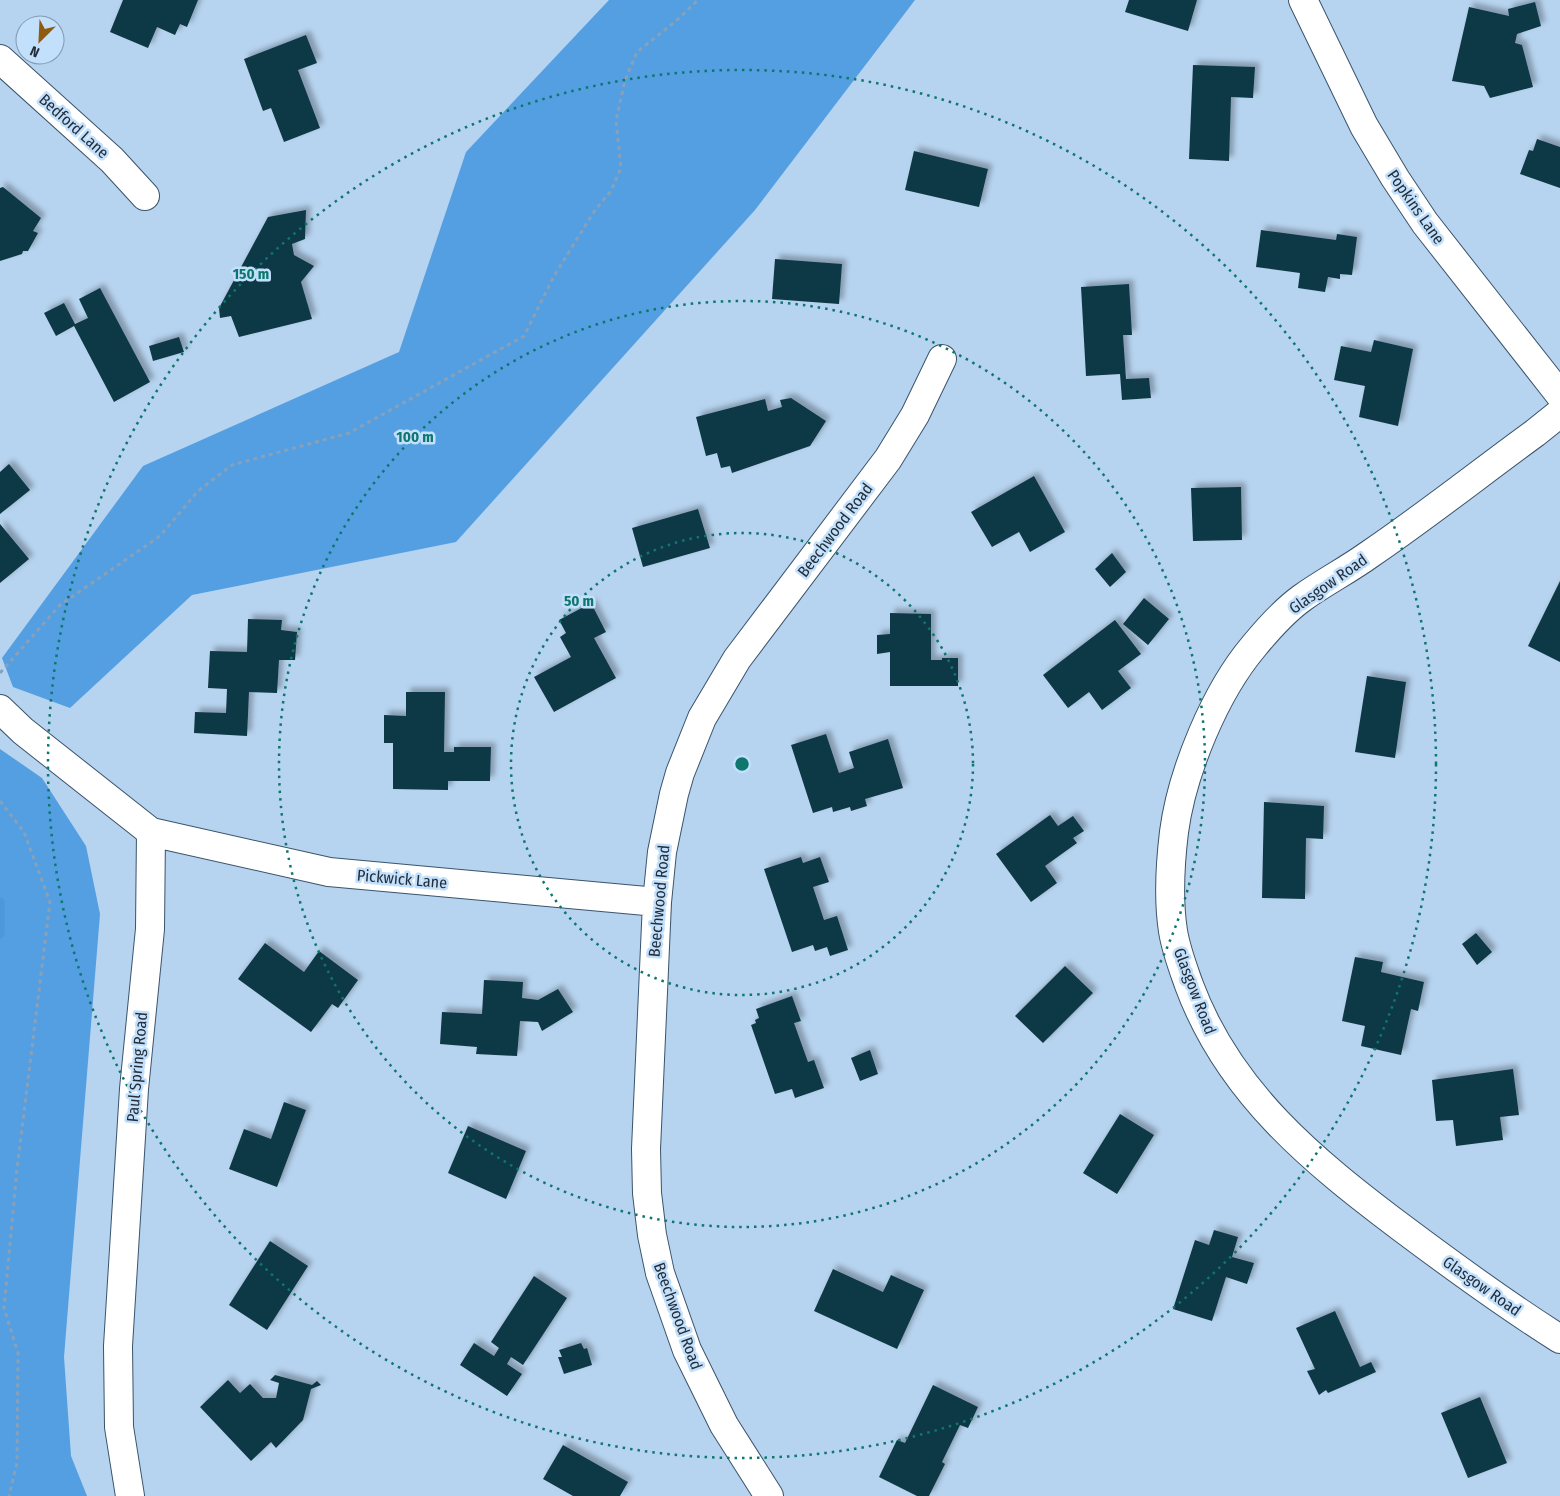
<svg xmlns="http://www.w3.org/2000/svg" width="1560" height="1496" font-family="'Fira Sans Condensed',sans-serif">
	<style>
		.forest { fill: #549fe1 }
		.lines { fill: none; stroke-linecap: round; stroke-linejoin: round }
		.stream { stroke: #4d98da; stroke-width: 9 }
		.building { fill: #113745; filter: url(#shadow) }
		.minor-casing { stroke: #3a546b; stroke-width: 30 }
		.path { stroke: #89a1b8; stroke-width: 3; stroke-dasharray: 4 4; stroke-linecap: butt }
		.minor { stroke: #fff; stroke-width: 28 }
		.ring { fill: none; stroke: #0f766e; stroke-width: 2.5; stroke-dasharray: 2.5 5 }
		.labels { text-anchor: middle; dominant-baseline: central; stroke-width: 5; stroke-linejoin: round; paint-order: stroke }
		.street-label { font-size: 16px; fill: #232e39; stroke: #c2e0fc }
		.centre { fill: #0f766e; stroke: #c2e0fc; stroke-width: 2.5 }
		.ring-label { font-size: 15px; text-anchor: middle; font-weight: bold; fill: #0f766e; stroke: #c2e0fc; stroke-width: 5; stroke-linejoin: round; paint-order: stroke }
	</style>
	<defs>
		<filter id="shadow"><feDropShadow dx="4.5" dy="-4.5" stdDeviation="2.5" flood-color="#0004"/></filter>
	</defs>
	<rect width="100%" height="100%" fill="#b6d3ef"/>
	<path class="forest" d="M609,0H915L755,210L456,542L192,595L70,708L13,687L2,658L143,466L399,352L466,152Z
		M0,749L42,778L86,846L100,914L64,1357L71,1456L87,1496H0Z"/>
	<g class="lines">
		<path class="stream" d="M0,902V934"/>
	</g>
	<path class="building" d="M123,0H198L187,27L180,24L175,35L157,27L148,48L110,32Z
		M1129,0H1197L1188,31L1125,12Z
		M1535,2L1541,26L1517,34L1515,43L1522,45L1533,87L1490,98L1484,86L1452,81L1469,7L1509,16L1508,9Z
		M306,35L317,63L298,70L320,128L284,142L271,108L263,111L244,59Z
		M1193,65L1255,67L1253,98L1231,97L1229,161L1189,159Z
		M1537,139L1560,147V188L1520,174L1529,150L1533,151Z
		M914,151L988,169L979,207L905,190Z
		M3,187L41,218L33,231L38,233L28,251H23L22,254L0,261V188Z
		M306,210L305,239L292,244L294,255L314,266L301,282L312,319L239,337L231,316L220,318L219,308L268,217Z
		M1261,230L1336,240L1337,234L1357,237L1352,275L1340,274V279L1328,277L1325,292L1298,288L1300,273L1256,267Z
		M775,259L842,264L839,304L772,299Z
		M1129,284L1132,335H1123L1126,379L1149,378L1151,398L1122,400L1120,374L1086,376L1081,287Z
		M100,288L150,382L114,402L74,326L56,336L44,313L64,303L75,324L88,318L79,299Z
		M179,337L184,352L153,361L149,346Z
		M1374,340L1413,349L1398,426L1359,417L1365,386L1334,380L1341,346L1371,352Z
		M791,398L826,421L810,446L732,473L730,466L721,468L717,453L706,456L696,417L765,399L768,411L782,407L780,400Z
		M9,464L30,490L0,514V472Z
		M1034,476L1065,532L1030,552L1019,532L992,547L971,512Z
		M1241,487L1242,540L1193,541L1191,488Z
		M698,509L710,548L643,567L632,528Z
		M0,524L29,559L0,583Z
		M1112,553L1126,572L1110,587L1095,569Z
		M1560,581V662L1528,646Z
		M1144,598L1169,619L1148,645L1123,624Z
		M591,603L606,632L594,638L616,678L554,712L534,677L571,657L560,637L566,633L559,620Z
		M890,613L931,614V660H942V658H958V686H890V652L877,654V635L890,634Z
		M248,619L282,620L281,630L297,632L295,660H279L277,693L249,692L247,736L194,733L195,712L226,713L227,689L208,688L210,651L247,652Z
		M1115,620L1141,654L1118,671L1131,688L1102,710L1089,692L1068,708L1043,675Z
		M1367,676L1406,682L1395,758L1355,752Z
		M406,692H445L444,752H454V747H491L490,781H448V790L393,789V743H384V715L406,716Z
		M826,734L839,773L854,768L849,752L888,739L903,788L865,799L867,806L851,811L850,807L833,812L832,807L813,813L791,745Z
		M1264,802L1324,806L1323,839L1306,838L1305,899L1262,898Z
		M1050,815L1058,826L1073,816L1084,831L1073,838L1077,843L1045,866L1057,883L1031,902L996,854Z
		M801,857L803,863L820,857L829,882L813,887L824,920L837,916L848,950L830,956L827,947L815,951L813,945L792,952L764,869Z
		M1476,933L1492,952L1477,965L1462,944Z
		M265,943L304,972L319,951L358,980L338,1008L332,1004L311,1032L238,979Z
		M1355,957L1383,962L1381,972L1424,982L1418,1011L1411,1009L1401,1055L1361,1046L1365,1026L1342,1021Z
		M1065,966L1093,993L1043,1043L1015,1016Z
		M484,980L523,982L522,998L538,1000L558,989L573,1012L542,1031L538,1022L520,1021L517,1056L476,1054L477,1047L440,1044L442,1012L482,1014Z
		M792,996L801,1021L794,1023L808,1062L814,1060L824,1088L795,1098L792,1089L775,1094L751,1025L756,1023L755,1020L759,1018L756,1009Z
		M870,1050L878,1074L860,1081L851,1058Z
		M1513,1069L1519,1115L1500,1117L1503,1140L1456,1146L1453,1120L1436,1121L1432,1080Z
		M284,1102L306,1110L277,1187L229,1169L244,1129L271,1139Z
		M1120,1114L1154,1135L1117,1194L1083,1173Z
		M468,1126L526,1151L506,1199L448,1173Z
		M1214,1230L1238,1237L1232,1257L1254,1263L1247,1284L1226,1277L1212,1321L1173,1309L1195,1240L1209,1245Z
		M270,1241L308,1266L267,1330L229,1305Z
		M833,1269L883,1292L891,1275L924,1290L897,1349L814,1311Z
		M534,1276L567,1298L523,1365L511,1357L507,1364L522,1374L507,1396L460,1365L474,1343L494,1356L499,1348L491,1342Z
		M1335,1311L1360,1367L1371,1362L1376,1372L1328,1393L1326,1390L1319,1395L1307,1371L1315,1369L1296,1328Z
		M581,1343L584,1349L587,1348L592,1365L564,1374L558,1357H562L559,1350Z
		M275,1375L312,1385L317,1381L321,1385L311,1389L303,1420L276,1448L271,1442L251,1461L200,1407L228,1380L240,1393L250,1384L263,1398H276L279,1383L270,1380Z
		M933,1385L978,1407L968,1428L960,1425L942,1462L945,1464L929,1496H917L879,1477L897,1440L905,1443Z
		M1480,1397L1507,1463L1468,1478L1441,1413Z
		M563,1445L628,1482L620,1496H573L543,1479Z"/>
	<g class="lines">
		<g class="minor-casing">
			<path id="minor" d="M1303,0L1364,126L1395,178L1425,223L1560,395
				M0,59L112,160L145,196
				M1560,413L1535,433C1480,473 1426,516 1370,554C1348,570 1324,582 1302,598C1284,611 1268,629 1254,646C1215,692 1182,772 1174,832C1170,865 1168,899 1173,931C1176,950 1183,968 1189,985C1229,1093 1313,1161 1402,1228C1454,1267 1506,1305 1560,1339
				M0,709L23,731L151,832L150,929L134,1089L118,1346L119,1427L130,1496
				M151,832L329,872L657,902
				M769,1496L724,1425L687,1350L660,1273L652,1235L647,1193L646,1149L657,902L662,852L674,794L680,773L702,718L737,659L888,459L915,415L942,359"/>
		</g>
		<path class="path" d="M0,673L60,605L160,536L198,491L232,465L349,433L524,336L554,276L595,210L611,191L621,168L616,121L625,80L637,52L676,21L698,0
			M0,801L24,832L50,902L17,1169L4,1308L18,1353L17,1463L9,1496"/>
		<use href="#minor" class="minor"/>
	</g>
	<g class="ring">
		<circle cx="742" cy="764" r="231"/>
		<circle cx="742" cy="764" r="463"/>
		<circle cx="742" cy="764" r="694"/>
	</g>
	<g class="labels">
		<g class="street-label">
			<text transform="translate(74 126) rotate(42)">Bedford Lane</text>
			<text transform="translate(1416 207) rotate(55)">Popkins Lane</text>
			<text transform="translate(835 530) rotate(-53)">Beechwood Road</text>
			<text transform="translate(1328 584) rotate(-35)">Glasgow Road</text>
			<text transform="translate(402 879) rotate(5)">Pickwick Lane</text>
			<text transform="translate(659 901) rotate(-85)">Beechwood Road</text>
			<text transform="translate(1195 991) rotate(69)">Glasgow Road</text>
			<text transform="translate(137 1067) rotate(-85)">Paul Spring Road</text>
			<text transform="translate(1482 1286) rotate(35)">Glasgow Road</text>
			<text transform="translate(678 1316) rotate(70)">Beechwood Road</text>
		</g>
	</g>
	<circle cx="742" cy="764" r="8" class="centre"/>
	<g class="ring-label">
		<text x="251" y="279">150 m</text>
		<text x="415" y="442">100 m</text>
		<text x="579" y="606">50 m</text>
	</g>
	<g transform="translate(40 40) rotate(204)"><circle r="24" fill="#c2e0fc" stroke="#8299ae"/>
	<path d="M0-4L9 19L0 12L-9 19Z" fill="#905a0f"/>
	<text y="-8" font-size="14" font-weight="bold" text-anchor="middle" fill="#232e39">N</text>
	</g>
</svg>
